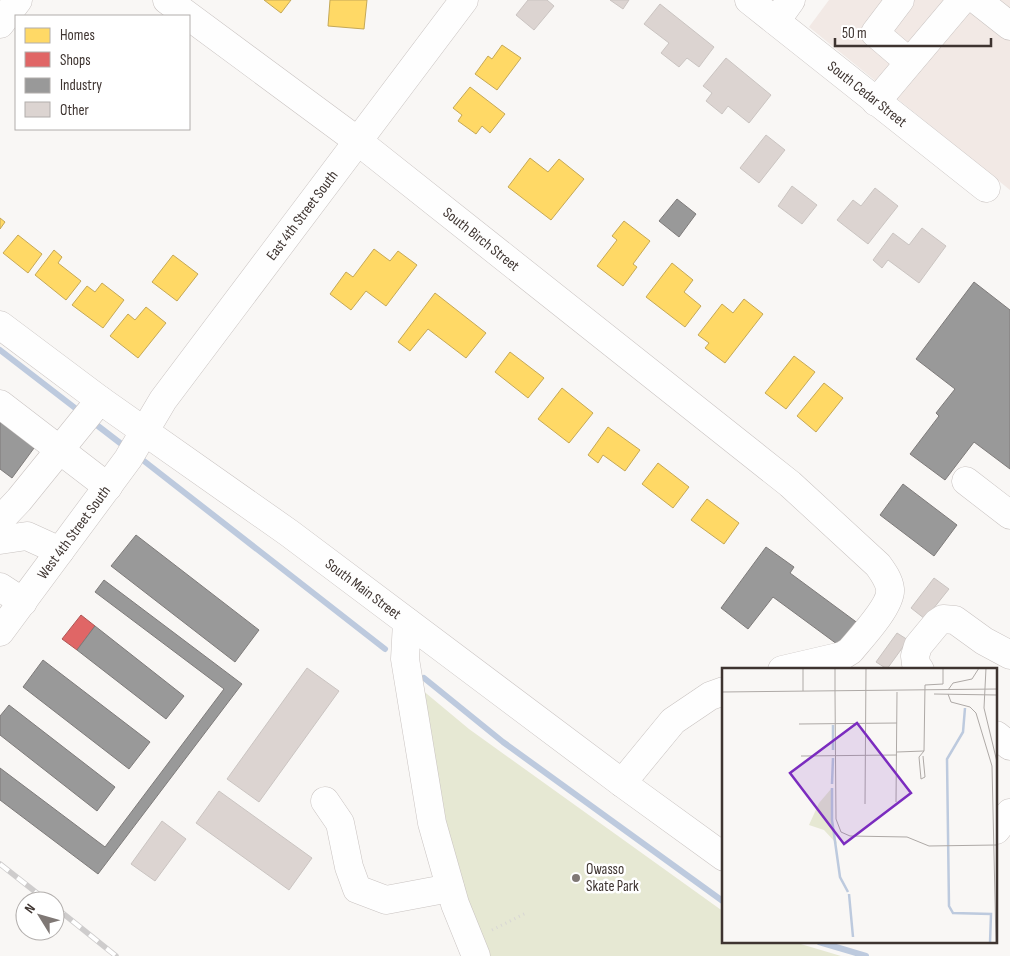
<svg xmlns="http://www.w3.org/2000/svg" width="1010" height="956" font-family="'Sofia Sans Condensed',sans-serif">
	<style>
		.built { fill: #f2e9e5 }
		.green { fill: #e6e8d3 }
		.homes { fill: #ffd966; stroke: #c5a856 }
		.shops { fill: #e06666; stroke: #af5756 }
		.industry { fill: #999; stroke: #7e7b7a }
		.lines { fill: none; stroke-linecap: round; stroke-linejoin: round }
		.stream { stroke: #bdcade; stroke-width: 6 }
		.building { fill: #dcd4d1; stroke: #cac4c1 }
		.minor-casing { stroke: #c9c3c1; stroke-width: 29 }
		.path { stroke: #d8d6d4; stroke-width: 3; stroke-dasharray: 1 4; stroke-linecap: butt }
		.minor { stroke: #fefefe; stroke-width: 28 }
		.rail-casing { stroke: #cecccc; stroke-width: 5.5 }
		.rail { stroke: #fff; stroke-width: 4; stroke-dasharray: 11; stroke-linecap: butt }
		.poi-dot { fill: #7f7875; stroke: #fff; stroke-width: 2 }
		.labels { text-anchor: middle; dominant-baseline: central; stroke-width: 5; stroke-linejoin: round; paint-order: stroke }
		.street-label { font-size: 15px; fill: #3e3430; stroke: #fff }
		.poi-label { font-size: 15px; fill: #3e3430; stroke: #fff; text-anchor: start }
		.inset-river { fill: none; stroke: #bdcade; stroke-width: 2.5 }
		.inset-road { fill: none; stroke: #aea9a6; stroke-width: 1 }
		.view { fill: #7b2cbf; fill-opacity: 0.15; stroke: #7b2cbf; stroke-width: 2.5 }
		.inset-edge { fill: none; stroke: #3e3430; stroke-width: 2.5 }
	</style>
	<rect width="100%" height="100%" fill="#f9f7f5"/>
	<path class="built" d="M829,0H1010V190L809,27Z"/>
	<path class="green" d="M421,689L469,729L724,912V942H794L841,956H486L466,903L445,817Z"/>
	<path class="homes" d="M264,0H291L281,13Z
		M330,0H367L364,29L328,26Z
		M502,45L521,58L497,90L475,74L488,56L492,59Z
		M470,87L505,114L490,133L482,126L476,134L458,121L462,115L453,108Z
		M530,158L548,172L559,159L584,179L551,220L508,187Z
		M0,218L5,222L0,229Z
		M624,221L650,241L633,264L637,267L623,286L597,266L617,240L612,236Z
		M18,235L42,254L28,273L3,253Z
		M374,249L390,261L398,251L417,265L386,306L366,291L351,310L330,294L346,272L353,277Z
		M54,250L62,257L58,263L81,281L66,300L35,275Z
		M173,255L198,274L177,301L152,282Z
		M672,263L693,280L684,292L701,306L685,327L646,297Z
		M102,283L124,300L103,328L72,305L87,286L95,292Z
		M435,293L486,333L466,358L428,329L410,351L398,342Z
		M744,299L763,314L725,363L705,348L709,343L698,335L722,304L733,313Z
		M146,307L166,323L138,358L110,336L128,314L135,320Z
		M510,352L544,378L528,398L495,372Z
		M794,356L815,372L786,409L765,393Z
		M824,383L843,398L816,432L797,416Z
		M562,388L593,413L569,443L538,419Z
		M608,427L640,450L625,471L603,455L598,463L588,455Z
		M658,463L689,487L673,508L642,484Z
		M707,499L739,523L724,544L691,520Z"/>
	<path class="shops" d="M81,615L95,626L77,650L62,639Z"/>
	<path class="industry" d="M677,199L696,214L679,237L659,221Z
		M974,282L1010,310V469L974,442L945,480L910,454L939,416L936,413L955,389L916,359Z
		M0,416L37,444L12,478L0,469Z
		M903,484L957,525L934,556L880,515Z
		M136,535L259,630L235,662L111,566Z
		M766,547L794,567L790,573L859,624L841,647L773,597L748,629L721,608Z
		M104,580L242,684L98,874L0,800V768L105,847L224,689L95,592Z
		M95,626L184,696L166,719L77,650Z
		M43,660L150,742L129,769L23,687Z
		M9,705L115,787L97,811L0,735V716Z"/>
	<g class="lines">
		<path class="stream" d="M0,350L79,411
			M98,426L124,446
			M144,461L385,649
			M424,678L503,742L724,902
			M819,942L866,956"/>
	</g>
	<path class="building" d="M528,0H547L554,6L534,30L516,15Z
		M610,0H629L623,9Z
		M660,4L714,47L699,67L687,58L679,67L661,53L669,43L644,24Z
		M726,58L771,95L749,123L728,106L722,114L706,101L712,93L703,86Z
		M766,135L785,150L759,183L740,168Z
		M792,186L817,205L802,224L778,206Z
		M875,188L898,206L868,244L837,220L853,200L861,206Z
		M922,228L946,246L919,283L888,260L882,268L873,260L893,233L909,245Z
		M934,578L949,589L925,619L911,608Z
		M897,633L908,640L887,669L876,662Z
		M307,668L339,691L259,802L227,779Z
		M219,791L312,858L289,890L196,823Z
		M162,821L186,839L155,881L131,864Z"/>
	<g class="lines">
		<g class="minor-casing">
			<g id="minor">
				<path id="s1" d="M167,0L359,142L790,484L878,565C883,572 889,580 890,589C892,605 860,639 850,651L842,656L782,670"/>
				<path id="s2" d="M749,0L986,188"/>
				<path d="M900,0L875,33L909,62"/>
				<path d="M977,0L1010,26"/>
				<path d="M776,21L791,0"/>
				<path d="M0,24L18,0"/>
				<path d="M876,102L962,0"/>
				<path id="s3" d="M0,325L100,400L289,533L622,783L724,857"/>
				<path d="M0,404L108,487"/>
				<path d="M966,481L1010,515"/>
				<path d="M0,520L19,500L100,400"/>
				<path d="M0,540L27,536L60,551"/>
				<path d="M0,587L23,602"/>
				<path d="M407,622L405,659L432,823L455,904L476,956"/>
				<path id="s4" d="M0,632L128,459L163,400L464,0"/>
				<path d="M920,670L916,664L915,656L918,646L937,623L943,619L955,620L984,641L1010,655"/>
				<path d="M996,735L1010,746"/>
				<path d="M622,783L673,721L710,696L724,691"/>
				<path d="M325,801L340,823L349,867L357,889L386,900L450,888"/>
				<path d="M996,830L1010,813"/>
			</g>
		</g>
		<path class="path" d="M492,930L526,913"/>
		<use href="#minor" class="minor"/>
		<g class="rail-casing">
			<path id="rail" d="M0,864L47,901
				M55,907L116,956"/>
		</g>
		<use href="#rail" class="rail"/>
	</g>
	<circle class="poi-dot" cx="576" cy="878" r="5"/>
	<g class="labels">
		<g class="street-label">
			<text stroke="none"><textPath href="#s2" startOffset="151">South Cedar Street</textPath></text>
			<text stroke="none"><textPath href="#s4" startOffset="515">East 4th Street South</textPath></text>
			<text stroke="none"><textPath href="#s1" startOffset="395">South Birch Street</textPath></text>
			<text stroke="none"><textPath href="#s4" startOffset="124">West 4th Street South</textPath></text>
			<text stroke="none"><textPath href="#s3" startOffset="449">South Main Street</textPath></text>
		</g>
		<g class="poi-label">
			<text x="586" y="869">Owasso<tspan x="586" dy="17">Skate Park</tspan></text>
		</g>
	</g>
	<g transform="translate(722 668)">
		<rect width="275" height="275" fill="#f9f7f5"/>
		<path d="M109,121L110,155L115,176L102,162L87,157L97,135Z" fill="#e6e8d3"/>
		<path class="inset-river" d="M243,40L241,64L225,91L227,238L231,245L269,246L268,275M111,82V57M110,116L111,90M110,120V152L118,209L126,224M127,226L131,269"/>
		<path class="inset-road" d="M264,0L262,40L275,94M226,22L231,15L250,11L257,0M81,23V0M0,24L275,21M113,24L114,151L119,164L128,168L185,169L207,178L274,177M113,24V0M212,26L275,27M226,26L229,34L248,39L254,45L270,98L274,275M77,56L175,55M175,84L202,83M79,88L175,87M201,88L203,109L199,111L197,89L202,83L203,17L221,16V0M174,134L175,24M143,136L144,0"/>
		<path class="view" d="M135,55L189,125L122,176L68,105Z"/>
		<rect width="275" height="275" class="inset-edge"/>
	</g>
	<rect x="15" y="15" width="175" height="115" fill="#ffffff" stroke="#b2aeac"/>
	<rect x="25" y="28" width="25" height="15" fill="#ffd966" stroke="#b2aeac"/>
	<text x="60" y="40" font-size="15" fill="#3e3430">Homes</text>
	<rect x="25" y="52" width="25" height="15" fill="#e06666" stroke="#b2aeac"/>
	<text x="60" y="65" font-size="15" fill="#3e3430">Shops</text>
	<rect x="25" y="78" width="25" height="15" fill="#999999" stroke="#b2aeac"/>
	<text x="60" y="90" font-size="15" fill="#3e3430">Industry</text>
	<rect x="25" y="102" width="25" height="15" fill="#dcd4d1" stroke="#b2aeac"/>
	<text x="60" y="115" font-size="15" fill="#3e3430">Other</text>
	<g transform="translate(40 916) rotate(307)"><circle r="24" fill="#ffffff" stroke="#b2aeac"/>
	<path d="M0-4L9 19L0 12L-9 19Z" fill="#7f7875"/>
	<text y="-8" font-size="14" font-weight="bold" text-anchor="middle" fill="#3e3430">N</text>
	</g>
	<path d="M835 38v8h156v-8" fill="none" stroke="#3e3430" stroke-width="2.5"/>
	<text x="842" y="38" font-size="15" fill="#3e3430" stroke="#ffffff" stroke-width="4" paint-order="stroke">50 m</text>
</svg>
